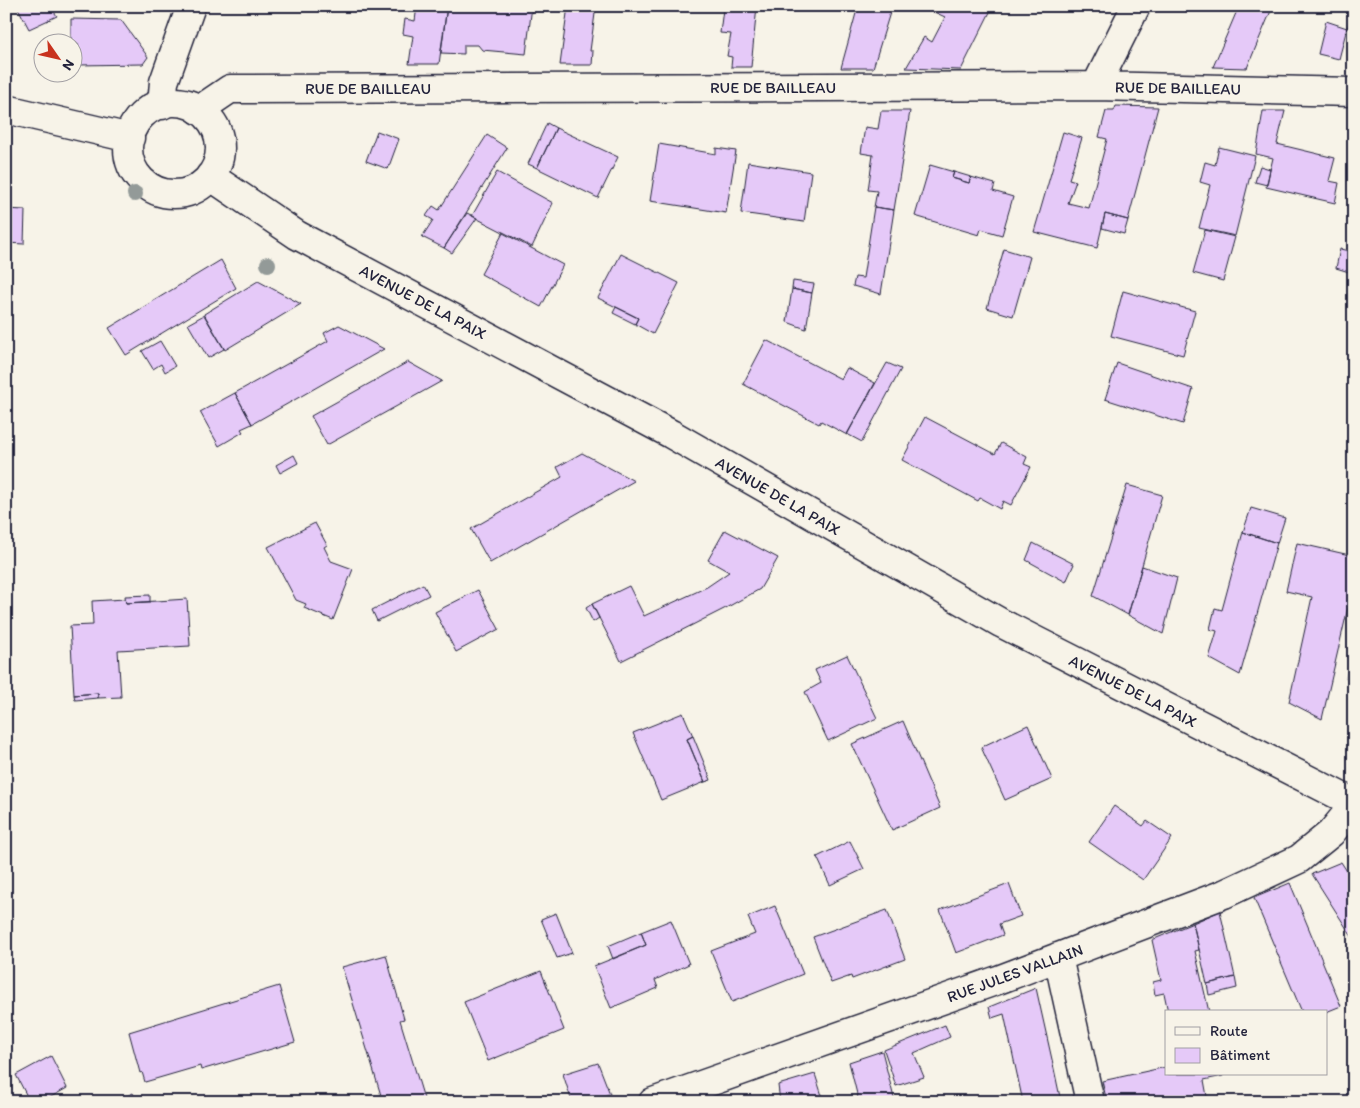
<svg xmlns="http://www.w3.org/2000/svg" width="1360" height="1108" font-family="Itim,sans-serif">
	<style>
		.building { fill: #e5c9f8; stroke: #22223b }
		.lines { fill: none; stroke-linecap: round; stroke-linejoin: round }
		.minor-casing { stroke: #22223b; stroke-width: 31 }
		.major-casing { stroke: #22223b; stroke-width: 31 }
		.minor { stroke: #f7f3e8; stroke-width: 28 }
		.major { stroke: #f7f3e8; stroke-width: 28 }
		.tree { fill: #939a98 }
		.labels { text-anchor: middle; dominant-baseline: central; stroke-width: 5; stroke-linejoin: round; paint-order: stroke }
		.street-label { font-size: 16px; fill: #22223b; stroke: #f7f3e8 }
	</style>
	<rect width="100%" height="100%" fill="#f7f3e8"/>
	<filter id="ink" filterUnits="userSpaceOnUse"><feTurbulence type="fractalNoise" baseFrequency=".02" numOctaves="2"/><feDisplacementMap in="SourceGraphic" scale="10" xChannelSelector="R" yChannelSelector="G"/><feConvolveMatrix kernelMatrix="1 2 1 2 8 2 1 2 1" color-interpolation-filters="sRGB"/></filter>
	<g filter="url(#ink)">
		<path class="building" d="M17,6H50L57,16L29,29Z
			M285,6H307V9Z
			M417,6H447L439,64H409L413,36L403,34L405,19L415,21Z
			M447,6H532L526,54L482,50L478,45H464V54L441,53Z
			M568,6H596L590,51H593L592,65H560Z
			M735,6H757L751,67H731L732,57L727,56L731,34L720,33L723,9L734,11Z
			M858,6H892L873,68H841Z
			M932,6H993L961,70L906,68L924,37L932,42L945,17L930,10Z
			M1239,6H1273L1247,68L1213,67Z
			M1354,10V30L1347,28Z
			M71,19L121,20L148,57L143,64L78,65V44L71,42Z
			M1326,21L1347,28L1339,59L1318,54Z
			M1116,106L1158,107L1128,220L1105,214L1097,248L1034,232L1063,132L1082,138L1069,179L1076,181L1068,203L1089,208L1107,139L1099,137L1106,111H1114Z
			M881,111H910L894,210L874,207L877,191L868,190L873,155L861,153L865,127L878,129Z
			M1263,111H1285L1277,144L1335,158L1329,181L1339,183L1335,203L1266,187L1273,158L1256,154Z
			M547,123L556,128L537,168L528,164Z
			M556,128L618,157L598,198L537,168Z
			M377,131L399,139L388,169L366,161Z
			M487,135L507,148L444,248L422,237L433,220L426,216L433,206L439,210Z
			M659,144L716,154V148L736,151L726,213L650,201Z
			M1219,147L1255,156L1235,236L1199,228L1210,185L1200,182L1205,162L1215,165Z
			M748,162L811,172L804,222L741,213Z
			M930,165L954,172L952,178L969,183L971,177L995,184L993,191L1013,197L1002,235L981,229L979,235L915,216Z
			M1260,166L1270,169L1267,185L1255,182Z
			M497,172L553,203L532,247L472,216Z
			M954,172L971,177L969,183L952,178Z
			M874,207L894,210L881,294L853,286L855,277L863,278Z
			M6,209L25,210L24,244L6,243Z
			M467,213L477,218L452,253L444,248Z
			M1105,214L1128,220L1124,234L1102,228Z
			M1205,230L1235,237L1223,281L1193,273Z
			M503,233L563,265L541,307L481,274Z
			M1004,249L1030,257L1013,316L987,308Z
			M1340,249L1354,252L1349,272L1336,268Z
			M621,254L679,283L653,334L635,324L638,318L598,298Z
			M221,260L236,288L126,355L109,328Z
			M258,281L301,304L225,350L204,314Z
			M793,281L814,284L812,293L792,289Z
			M792,289L812,293L806,329L787,322Z
			M1123,291L1195,311L1183,355L1111,336Z
			M616,307L638,318L635,324L613,313Z
			M204,315L224,349L208,358L188,324Z
			M339,325L384,349L252,424L235,393L328,341L324,333Z
			M766,340L841,379L847,368L875,383L847,435L821,421L819,424L743,384Z
			M160,341L175,366L165,372L161,364L153,369L142,351Z
			M408,362L442,381L327,445L311,416Z
			M887,363L901,369L862,442L847,434Z
			M1117,363L1193,389L1183,424L1105,399Z
			M235,393L252,424L241,429L243,432L219,446L200,412Z
			M925,417L995,454L1001,443L1027,457L1024,464L1031,467L1011,505L1003,501L1000,509L980,498L978,501L902,460Z
			M582,453L634,481L490,563L471,529L562,477L557,467Z
			M294,455L298,463L280,473L276,465Z
			M1127,485L1162,495L1128,615L1093,596Z
			M1251,508L1285,518L1277,543L1243,532Z
			M315,523L327,545L324,547L331,561L353,569L333,620L304,608L306,604L296,600L268,547Z
			M725,530L778,558L760,589L724,609L621,661L592,604L629,586L644,616L707,587L729,572L708,560Z
			M1243,532L1277,543L1240,675L1209,658L1217,631L1210,629L1215,608L1222,610Z
			M1033,543L1074,564L1066,582L1026,560Z
			M1297,543L1354,556V582L1322,719L1289,702L1312,597L1286,591Z
			M1142,566L1177,578L1163,634L1128,615Z
			M423,584L429,595L377,621L372,610Z
			M478,590L499,629L456,652L435,612Z
			M150,595V602L126,603L125,596Z
			M125,599L126,603L187,599L190,646L118,650L121,697L98,698V693L74,695L70,626L93,625L92,601Z
			M592,604L599,618L593,622L586,608Z
			M1354,643V680L1346,678Z
			M847,655L877,718L828,741L805,692L821,683L815,670Z
			M98,693V698L75,700L74,695Z
			M683,713L693,736L687,739L705,782L661,800L633,733Z
			M903,721L940,808L892,830L852,744Z
			M1028,725L1052,779L1005,800L981,747Z
			M693,736L711,780L705,782L687,739Z
			M1114,806L1143,826L1147,821L1172,838L1143,880L1089,842Z
			M850,841L864,869L830,885L817,857Z
			M1341,862L1354,882V940L1312,874Z
			M1290,883L1341,1006L1326,1012H1302L1254,898Z
			M1009,884L1021,916L999,924L1003,935L956,953L940,910Z
			M775,906L803,974L732,1002L711,951L755,934L748,917Z
			M887,910L905,959L852,979L851,976L831,983L813,937Z
			M1220,911L1235,977L1207,984L1193,923Z
			M556,913L572,953L557,958L541,919Z
			M671,920L689,964L655,980L658,988L611,1008L594,966L646,945L641,932Z
			M1193,923L1199,950L1195,951L1209,1012H1168L1164,993L1155,995L1153,982L1161,980L1152,940Z
			M641,932L646,945L613,959L608,946Z
			M386,955L404,1019L400,1020L425,1102H383L342,967Z
			M541,971L564,1030L488,1061L464,1002Z
			M1235,977L1237,988L1209,995L1207,984Z
			M279,986L295,1042L201,1070L200,1066L145,1082L142,1072L140,1073L129,1032Z
			M1036,988L1053,1064L1061,1102H1023L1004,1014L992,1018L989,1007Z
			M945,1025L950,1037L914,1053L924,1077L896,1086L884,1050Z
			M882,1051L895,1102H859L849,1062Z
			M51,1056L67,1088L42,1102H30L16,1075Z
			M598,1063L610,1094L582,1102H572L563,1074Z
			M1166,1067V1074H1223V1076L1204,1080L1208,1102H1107L1102,1081Z
			M815,1074L824,1102H780L778,1085Z
			M133,1093L137,1102H115Z"/>
		<g class="lines">
			<g class="minor-casing">
				<path id="minor" d="M1096,86L1136,6
					M162,105L164,82L191,6
					M199,110L230,89L1096,86L1354,92
					M1058,957L1090,1102
					M653,1102L998,980L1224,894L1299,859L1331,833L1354,805"/>
			</g>
			<g class="major-casing">
				<path id="major" d="M128 148a46 46 0 1 1 92 0a46 46 0 1 1-92 0Z
					M6,109L130,138
					M210,176L297,235L671,434L1001,623L1354,803"/>
			</g>
			<use href="#minor" class="minor"/>
			<use href="#major" class="major"/>
		</g>
		<g class="tree">
			<circle cx="135" cy="194" r="8"/>
			<circle cx="268" cy="264" r="8"/>
		</g>
	</g>
	<g class="labels">
		<g class="street-label">
			<text x="773" y="87">RUE DE BAILLEAU</text>
			<text x="368" y="88">RUE DE BAILLEAU</text>
			<text transform="translate(1178 88) rotate(1)">RUE DE BAILLEAU</text>
			<text transform="translate(423 302) rotate(28)">AVENUE DE LA PAIX</text>
			<text transform="translate(778 496) rotate(30)">AVENUE DE LA PAIX</text>
			<text transform="translate(1133 691) rotate(27)">AVENUE DE LA PAIX</text>
			<text transform="translate(1015 973) rotate(-20)">RUE JULES VALLAIN</text>
		</g>
	</g>
	<rect width="1360" height="1108" fill="none" stroke="#f7f3e8" stroke-width="25"/>
	<rect x="12" y="12" width="1335" height="1083" fill="none" stroke="#22223b" stroke-width="2" filter="url(#ink)"/>
	<rect x="1165" y="1010" width="162" height="65" fill="#f7f3e8" stroke="#a29fa3"/>
	<rect x="1175" y="1027" width="25" height="8" fill="#f7f3e8" stroke="#a29fa3"/>
	<text x="1210" y="1036" font-size="15" fill="#22223b">Route</text>
	<rect x="1175" y="1048" width="25" height="15" fill="#e5c9f8" stroke="#a29fa3"/>
	<text x="1210" y="1060" font-size="15" fill="#22223b">Bâtiment</text>
	<g transform="translate(58 58) rotate(124)"><circle r="24" fill="#f7f3e8" stroke="#a29fa3"/>
	<path d="M0-4L9 19L0 12L-9 19Z" fill="#c8321e"/>
	<text y="-8" font-size="14" font-weight="bold" text-anchor="middle" fill="#22223b">N</text>
	</g>
</svg>
